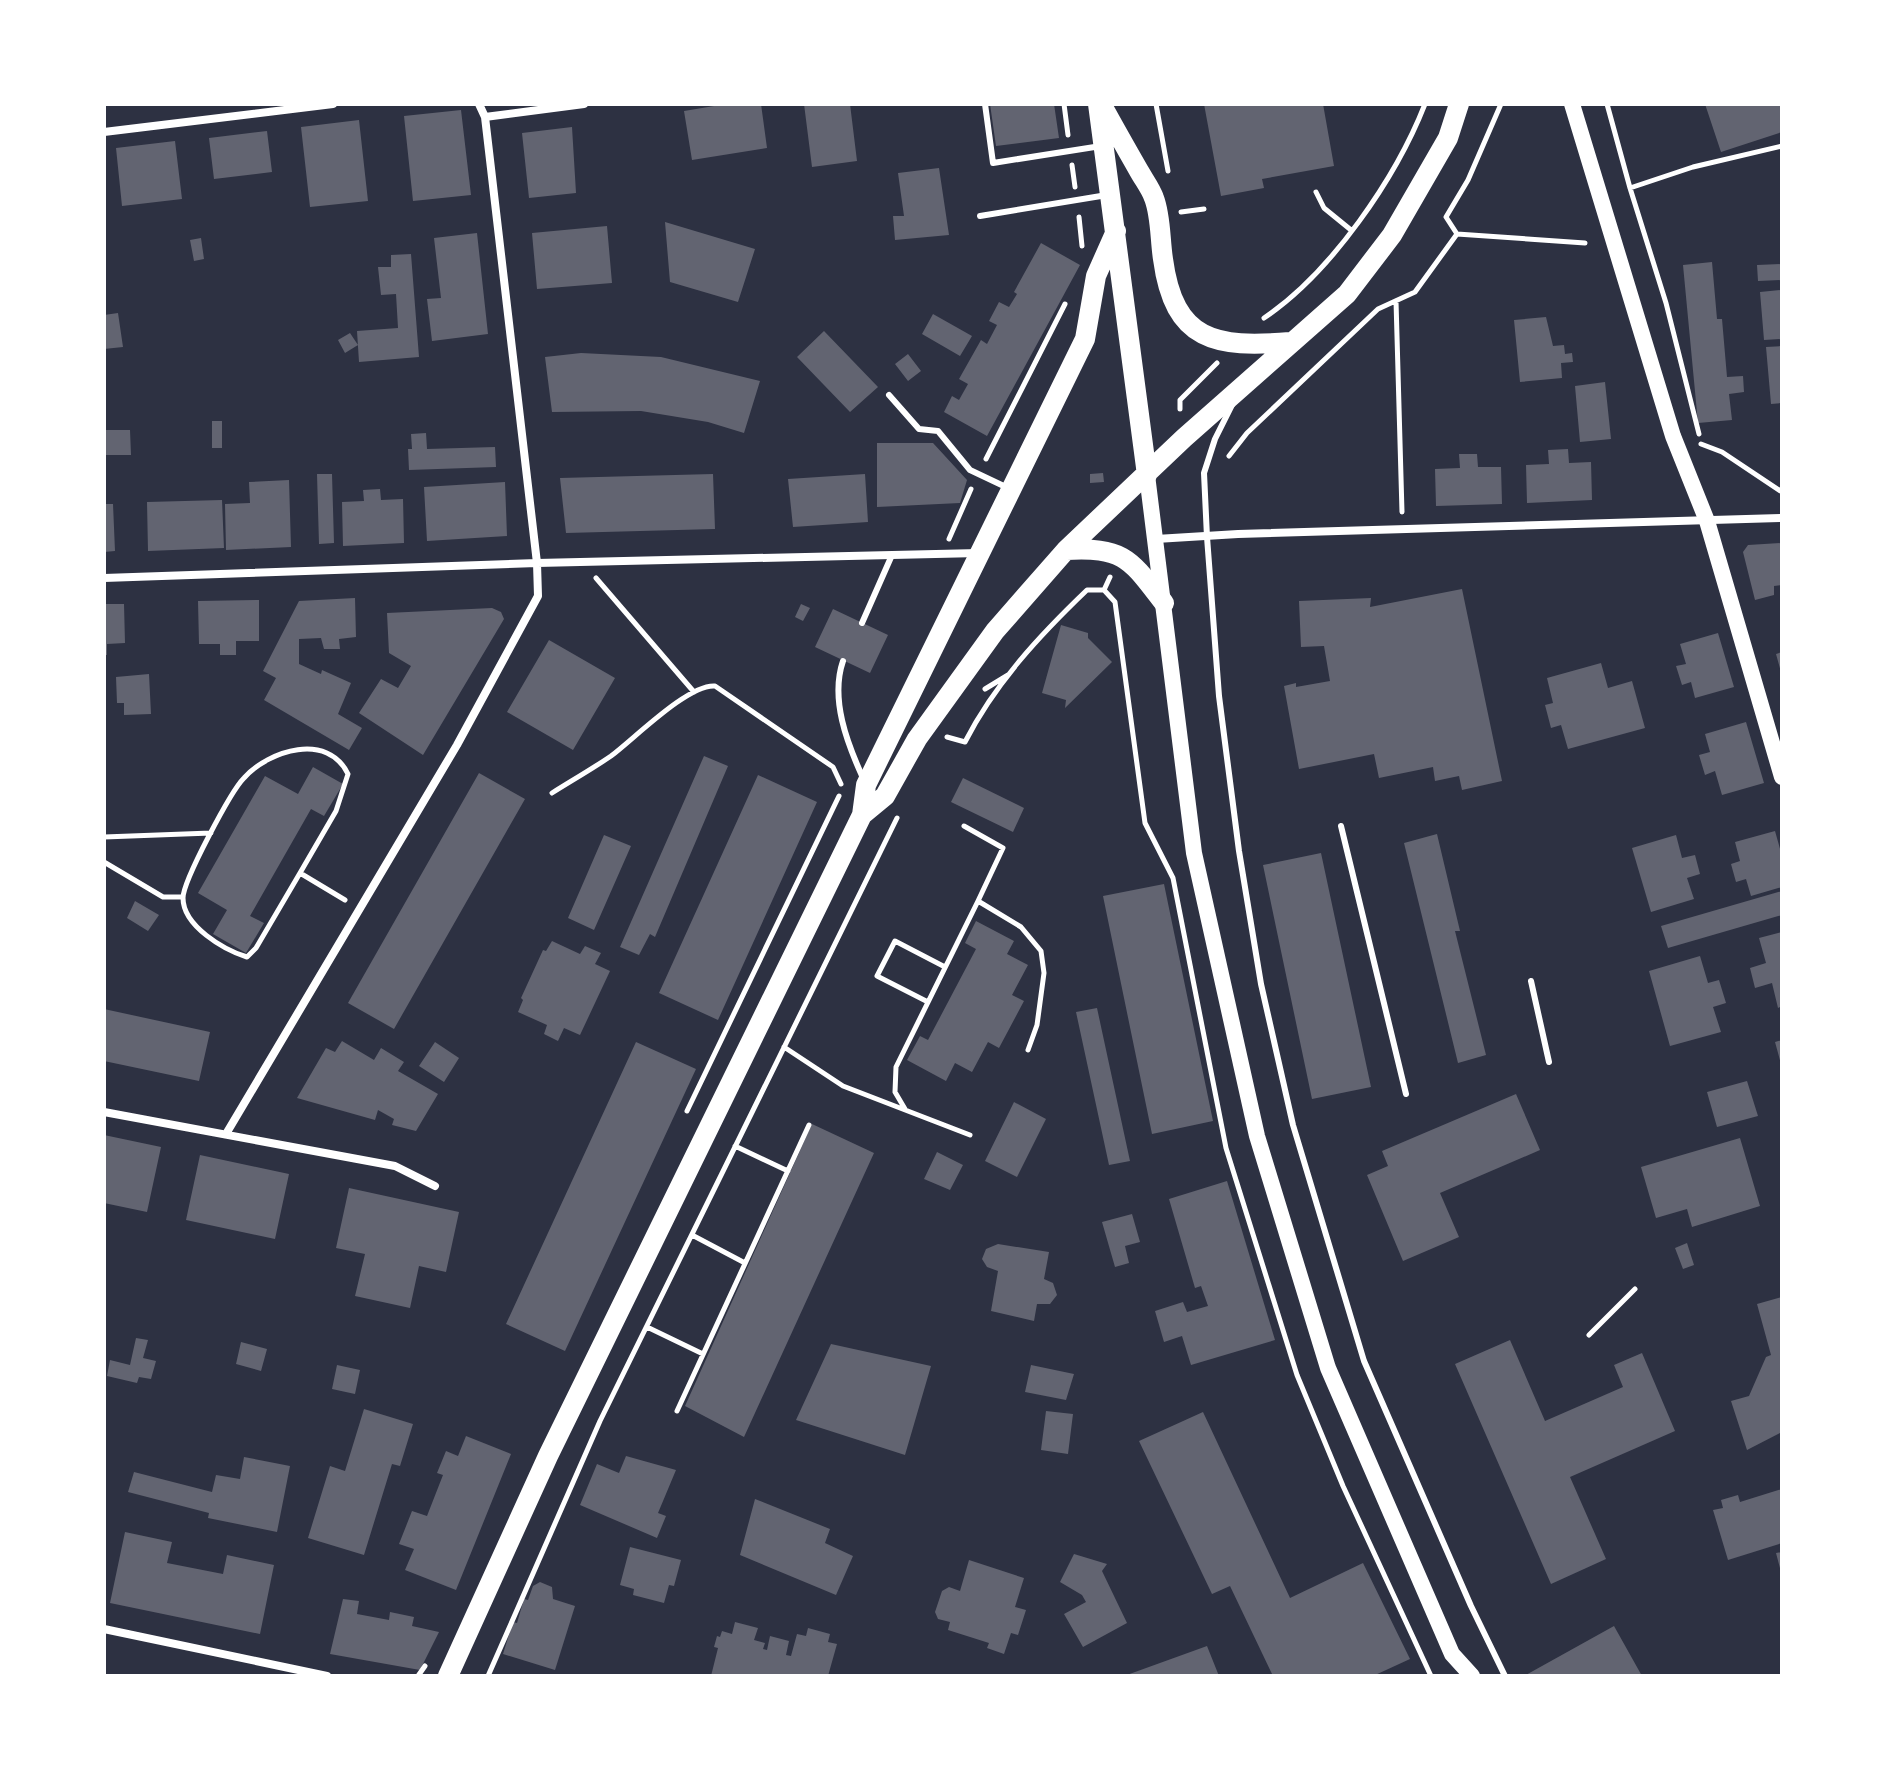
<svg xmlns="http://www.w3.org/2000/svg" width="1886" height="1780" font-family="Georgia,serif">
	<style>
		.building { fill: #626471 }
		.lines { fill: none; stroke-linecap: round; stroke-linejoin: round }
		.path { stroke: #fff; stroke-width: 5 }
		.service { stroke: #fff; stroke-width: 6 }
		.minor { stroke: #fff; stroke-width: 8 }
		.secondary { stroke: #fff; stroke-width: 16 }
		.primary { stroke: #fff; stroke-width: 20 }
	</style>
	<rect width="100%" height="100%" fill="#2d3142"/>
	<path class="building" d="M726,104H761L767,148L692,160L684,111Z
		M804,104H850L857,161L812,167Z
		M990,104H1054L1059,138L996,146Z
		M1204,104H1323L1334,166L1262,179L1264,188L1221,196Z
		M1705,104H1782V132L1721,152Z
		M461,110L471,195L413,201L404,116Z
		M359,120L368,201L310,207L301,127Z
		M572,127L576,193L529,198L522,133Z
		M267,131L272,172L214,179L209,138Z
		M175,141L182,199L122,206L116,148Z
		M939,168L949,235L895,240L893,216H904L898,173Z
		M665,222L755,249L738,302L670,282Z
		M607,226L612,283L537,289L532,233Z
		M477,233L488,334L432,341L427,299L441,298L434,238Z
		M201,238L204,259L194,261L190,240Z
		M1041,243L1080,265L987,436L944,412L952,396L959,400L968,384L959,379L981,340L987,344L997,325L989,321L999,302L1009,307L1017,294L1014,292Z
		M411,254L419,357L359,362L357,331L398,328L396,294L381,295L378,267H391V255Z
		M1712,262L1717,319H1722L1727,377L1743,376L1744,392L1729,394L1732,420L1698,423L1683,265Z
		M1781,264L1782,280L1758,281L1757,265Z
		M1781,290L1782,339L1764,340L1760,292Z
		M118,313L123,347L104,349V315Z
		M933,314L972,336L960,356L922,334Z
		M1546,317L1553,346L1564,345L1565,354L1572,353L1573,362L1561,363L1562,378L1520,382L1514,320Z
		M824,331L878,387L850,412L797,357Z
		M350,333L358,345L345,353L338,340Z
		M1782,346V403L1771,404L1766,347Z
		M581,353L661,357L760,381L744,433L708,422L641,411L552,412L545,357Z
		M908,354L921,371L908,381L895,364Z
		M1605,382L1611,439L1580,442L1575,386Z
		M212,421H222V448H212Z
		M106,430H130L131,455H106Z
		M426,433L427,449L495,447L496,467L409,470L408,449H412L411,434Z
		M877,443H933L967,480L960,503L877,507Z
		M1568,449L1569,463L1591,462L1592,500L1527,503L1526,465L1549,464L1548,450Z
		M1459,454H1477L1478,467H1501L1502,504L1436,506L1435,469L1460,468Z
		M1103,473L1104,482L1090,483V474Z
		M317,474H332L334,543L319,544Z
		M713,474L715,529L566,533L560,478Z
		M865,474L868,522L793,527L788,479Z
		M289,480L291,547L226,550L225,504L250,503L249,482Z
		M505,482L507,536L427,541L424,487Z
		M380,489L381,500L403,499L404,543L343,546L342,502L364,501L363,490Z
		M222,500L224,548L148,551L147,502Z
		M104,504H113L115,551L104,552Z
		M1782,543V585L1774,586V595L1755,600L1743,552L1748,545Z
		M1462,589L1502,781L1462,790L1459,776L1435,781L1433,767L1379,778L1374,754L1299,769L1284,686L1296,683V687L1330,681L1324,646L1301,647L1299,601L1371,598L1370,607Z
		M355,598L356,637L339,639L340,649H324L321,638L299,639V664L321,674L322,670L351,683L338,714L362,728L349,750L264,700L276,678L263,671L299,601Z
		M259,600V641H236V655H220V644H199L198,601Z
		M104,604H124L125,643L107,644V655H104Z
		M801,604L810,608L803,621L795,617Z
		M492,608L501,612L504,619L423,755L359,713L381,679L398,688L411,666L389,653L387,613Z
		M833,609L888,635L870,673L815,647Z
		M1061,625L1088,633V638L1112,662L1065,708L1066,700L1042,693Z
		M1718,633L1734,687L1695,698L1691,682L1682,685L1676,666L1686,664L1680,644Z
		M549,640L615,678L573,750L507,712Z
		M1782,652V672H1781L1776,654Z
		M1601,663L1608,688L1632,681L1645,728L1568,749L1561,725L1551,728L1545,705L1553,703L1547,678Z
		M149,674L151,714L124,715V703H117L116,677Z
		M1746,722L1764,783L1722,795L1715,771L1705,775L1699,755L1710,752L1705,734Z
		M704,756L728,766L655,937L650,934L639,955L620,947Z
		M313,767L343,784L324,816L311,809L250,916L264,923L246,953L213,934L227,910L198,893L265,776L298,794Z
		M479,773L525,799L394,1029L348,1003Z
		M758,775L817,802L718,1020L659,993Z
		M963,778L1024,808L1013,832L951,802Z
		M1775,831L1782,856V887L1751,896L1746,879L1736,882L1731,864L1740,861L1735,842Z
		M1437,834L1460,931H1455L1486,1055L1458,1063L1404,843Z
		M604,835L631,846L594,930L568,918Z
		M1676,835L1682,858L1695,855L1700,874L1687,878L1694,899L1651,912L1632,848Z
		M1321,853L1371,1087L1312,1099L1263,865Z
		M1164,884L1213,1121L1152,1134L1103,896Z
		M1782,891V915L1668,948L1661,926Z
		M135,901L159,915L148,931L127,918Z
		M976,921L1014,941L1007,954L1028,965L1012,995L1024,1001L999,1048L988,1042L972,1072L955,1063L946,1081L907,1060L920,1036L928,1040L976,949L965,943Z
		M1782,932V1006L1778,1008L1772,983L1755,988L1750,968L1766,963L1759,938Z
		M552,941L580,954L585,946L601,953L595,964L610,971L580,1035L564,1028L558,1041L544,1034L547,1025L518,1012L523,1000L521,998L543,950L546,951Z
		M1700,956L1708,983L1719,980L1726,1003L1713,1007L1721,1032L1670,1046L1649,971Z
		M1097,1008L1130,1161L1109,1165L1076,1012Z
		M104,1009L210,1032L199,1081L104,1061Z
		M1782,1040V1064H1781L1775,1042Z
		M342,1041L374,1060L381,1048L404,1062L398,1071L438,1094L416,1131L392,1125L394,1119L378,1110L375,1120L297,1098L326,1048L335,1052Z
		M435,1042L459,1058L444,1082L419,1066Z
		M636,1042L696,1069L565,1351L506,1324Z
		M1747,1081L1758,1116L1717,1127L1707,1092Z
		M1516,1094L1540,1150L1440,1193L1459,1237L1403,1261L1367,1175L1388,1166L1382,1151Z
		M1014,1102L1046,1119L1017,1177L985,1161Z
		M812,1124L874,1153L744,1437L685,1406Z
		M104,1135L161,1147L147,1212L104,1203Z
		M1740,1138L1760,1206L1692,1227L1687,1209L1656,1218L1641,1167Z
		M937,1152L963,1165L950,1190L924,1179Z
		M200,1155L289,1174L275,1239L186,1220Z
		M1227,1181L1275,1340L1191,1365L1182,1336L1164,1342L1155,1311L1183,1302L1187,1312L1208,1306L1201,1286L1195,1288L1169,1199Z
		M349,1188L459,1212L446,1272L419,1266L410,1308L355,1296L365,1254L336,1248Z
		M1132,1214L1140,1242L1125,1246L1129,1263L1115,1267L1102,1222Z
		M1687,1243L1694,1265L1683,1269L1675,1248Z
		M998,1244L1049,1252L1044,1279L1053,1283L1057,1295L1050,1304H1037L1034,1321L991,1311L998,1271L987,1267L982,1259L986,1249Z
		M1782,1297V1432L1747,1450L1731,1401L1749,1396L1766,1357L1771,1355L1757,1304Z
		M136,1338L148,1340L143,1358L156,1361L151,1379L139,1377L137,1383L107,1376L110,1360L130,1365Z
		M1510,1340L1545,1421L1623,1387L1614,1365L1642,1353L1675,1431L1570,1477L1606,1559L1551,1584L1455,1364Z
		M241,1342L267,1349L261,1371L236,1364Z
		M831,1344L931,1366L905,1455L796,1420Z
		M337,1365L360,1370L355,1394L332,1389Z
		M1031,1365L1074,1374L1066,1400L1025,1392Z
		M364,1409L413,1424L400,1466L392,1464L364,1555L308,1538L330,1466L345,1471Z
		M1046,1411L1073,1414L1068,1454L1041,1450Z
		M1203,1412L1290,1598L1363,1563L1410,1659L1373,1676H1273L1230,1586L1212,1594L1139,1441Z
		M466,1436L511,1454L456,1590L405,1570L414,1549L399,1544L412,1511L427,1516L443,1475L437,1473L446,1451L458,1456Z
		M626,1456L676,1470L658,1513L666,1516L657,1538L580,1505L597,1464L619,1473Z
		M244,1457L290,1466L277,1532L208,1518L209,1513L128,1492L134,1472L212,1492L216,1475L240,1479Z
		M1782,1489V1543L1728,1560L1713,1510L1723,1508L1721,1500L1738,1495L1740,1502Z
		M755,1499L830,1529L825,1543L853,1556L836,1595L740,1555Z
		M125,1532L172,1542L167,1563L223,1574L227,1555L274,1565L260,1634L110,1603Z
		M630,1547L681,1560L674,1586L669,1585L664,1603L633,1595L634,1589L620,1585Z
		M1782,1552V1572H1781L1776,1553Z
		M1074,1554L1107,1564L1102,1571L1127,1623L1083,1647L1064,1614L1086,1602L1082,1595L1060,1582Z
		M969,1560L1024,1578L1015,1607L1026,1610L1018,1635L1011,1633L1004,1654L987,1648L989,1643L948,1630L950,1622L938,1619L935,1612L942,1591L949,1587L960,1591Z
		M540,1582L552,1587L553,1599L575,1606L555,1670L503,1654L513,1622L517,1623L524,1599L528,1600L533,1586Z
		M343,1599L359,1601L357,1614L389,1620L390,1612L414,1617L412,1626L439,1632L420,1670L330,1654Z
		M735,1622L758,1628L754,1640L765,1643L763,1649L767,1650L770,1636L789,1641L786,1655L791,1656L797,1634L806,1636L808,1628L830,1634L828,1642L837,1644L828,1676H711L718,1648L714,1647L717,1636L720,1637L722,1631L732,1634Z
		M1614,1626L1642,1676H1524Z
		M1207,1646L1219,1676H1124Z"/>
	<g class="lines">
		<path class="path" d="M1064,104L1068,135
			M1156,104L1168,171
			M1607,104L1630,188L1666,303L1699,434
			M1072,165L1075,187
			M1630,188L1693,167L1782,146
			M1316,192L1324,208L1351,230
			M1181,212L1204,209
			M1079,217L1082,246
			M1457,234L1585,243
			M1396,301L1402,512
			M1264,318C1331,273 1396,178 1425,104
			M1180,409V400L1217,363
			M1701,444L1722,452L1782,492
			M1229,456L1247,433L1378,309L1415,292L1457,234L1446,217L1468,180L1501,104
			M986,459L1065,304
			M949,539L971,489
			M596,578L694,692
			M1104,590L1115,602L1145,823L1173,878L1226,1148L1297,1375L1343,1486L1431,1676
			M985,689L1008,675
			M947,737L965,742C995,683 1040,635 1087,590H1104L1110,577
			M552,793C571,781 592,769 611,756C634,739 688,684 715,686L833,767L841,784
			M964,826L1003,848L978,901
			M104,837L211,833
			M104,862L163,897H183
			M300,873L256,948L247,957C224,950 183,926 183,898C183,881 231,791 244,778C269,750 328,732 348,774L336,811L300,873L345,900
			M928,1002L877,976L895,941L945,967
			M784,1047L843,1086L970,1135
			M905,1109L895,1092L896,1067L978,901L1021,927L1041,951L1044,973L1037,1025L1028,1050
			M687,1111L839,796
			M735,1146L788,1171
			M692,1235L745,1263
			M647,1327L703,1354
			M1589,1335L1635,1289
			M677,1411L809,1125
			M418,1676L425,1666
			M488,1676L600,1421L897,818"/>
		<path class="service" d="M985,104L993,163L1101,146
			M980,216L1107,195
			M889,395L919,429L938,431L970,470L1008,488
			M1232,405L1215,439L1204,473L1207,537L1219,696L1239,851L1261,984L1293,1125L1364,1361L1471,1606L1505,1676
			M862,623L892,555
			M843,661C830,699 847,743 863,778
			M1341,826L1406,1094
			M1531,981L1549,1062"/>
		<path class="minor" d="M485,117L584,104
			M104,132L333,104
			M1156,539L1238,534L1782,518
			M104,578L537,563L979,553
			M104,1112L395,1166L435,1186
			M226,1134L457,745L538,596L537,563L485,117L479,104
			M104,1629L327,1676"/>
		<path class="secondary" d="M1572,104L1673,436L1707,521L1782,777
			M1147,475L1194,853L1257,1136L1328,1368L1452,1654L1472,1676"/>
		<path class="primary" d="M1098,104L1147,475
			M1103,107C1115,129 1127,150 1139,171C1144,180 1151,189 1154,198C1161,216 1160,240 1163,259C1174,342 1216,348 1290,342
			M1066,550C1125,547 1130,559 1164,603
			M862,815L866,785L1085,339L1096,276L1116,231
			M448,1676L548,1456L862,815L885,796L917,739L995,631L1066,550L1184,438L1347,294L1392,235L1448,138L1459,104"/>
	</g>
	<rect width="1886" height="1780" fill="none" stroke="#ffffff" stroke-width="212"/>
</svg>
